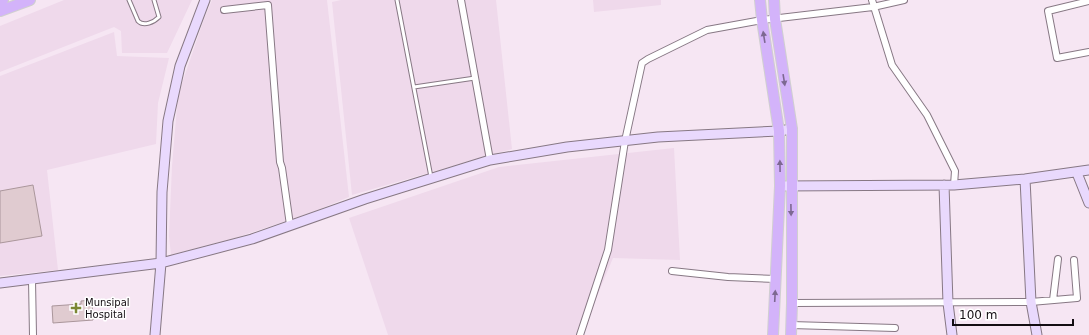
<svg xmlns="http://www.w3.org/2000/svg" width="1089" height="335" font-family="'DejaVu Sans',sans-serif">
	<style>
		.built { fill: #efd9eb }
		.building { fill: #e0cbd0; stroke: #aa969b }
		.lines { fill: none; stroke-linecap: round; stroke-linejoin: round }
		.lane-casing { stroke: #877884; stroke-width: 5 }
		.street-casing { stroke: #877884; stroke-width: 8 }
		.secondary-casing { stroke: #877884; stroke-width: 11 }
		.primary-casing { stroke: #d0cfd0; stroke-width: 12 }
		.lane { stroke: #fff; stroke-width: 3 }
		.street { stroke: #fff; stroke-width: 6 }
		.secondary { stroke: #e9d9fd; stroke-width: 9 }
		.primary { stroke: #d3b3fa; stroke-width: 10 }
		.oneway { fill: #7d6892 }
		.poi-dot { fill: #7b8734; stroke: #fff; stroke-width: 1.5 }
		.labels { text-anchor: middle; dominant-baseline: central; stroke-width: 3; stroke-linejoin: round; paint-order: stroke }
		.poi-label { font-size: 10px; fill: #130d12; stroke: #fff; text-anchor: start }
	</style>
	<rect width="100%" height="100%" fill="#f6e6f3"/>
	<path class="built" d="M64,0H192L167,53H122L121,31L114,27L0,72V26Z
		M212,0H327L349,197L313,212L235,238L171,255L169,236L172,166L178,95L204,19Z
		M341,0H496L512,149L352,195L332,2Z
		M593,0H661V5L594,12Z
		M114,32L117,56L169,58L158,103L156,144L47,170L58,270L0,276V76Z
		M674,148L680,260L613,258L581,335H388L349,218L499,167Z"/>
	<path class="building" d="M33,185L42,236L0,243V191Z
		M92,300L93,320L53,323L52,306L81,304V301Z"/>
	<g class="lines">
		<g class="lane-casing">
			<path id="lane" d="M129,0L138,21C144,27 154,22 159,17L154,0
				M397,0L431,177
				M414,87L475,78"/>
		</g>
		<g class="street-casing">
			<path id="street" d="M461,0L490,160
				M872,0L892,65L927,115L955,171L954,185
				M1089,1L1048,11L1057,58L1089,52
				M224,10L268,5L280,162L282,168L290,225
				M672,271L728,277L776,279
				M32,280L33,335
				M1053,300L1058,259
				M792,303L1031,302L1077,298L1074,260
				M791,325L895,328
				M580,335L608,250L625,141L642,63L648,59L707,30L762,20L873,7L904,0"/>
		</g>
		<g class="secondary-casing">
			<path id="secondary" d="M1077,173L1089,203
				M1025,179L1031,302L1037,335
				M944,185L948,303L952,335
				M780,186L954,185L1025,179L1089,170
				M0,283L161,263L252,239L365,199L490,160L567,147L658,137L779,131L792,129
				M155,335L161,263L162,192L168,121L180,66L205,0"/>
		</g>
		<g class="primary-casing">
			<path id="primary" d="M760,0L762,20L779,131L780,186L773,335
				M774,0L775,19L792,129V303L791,335
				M0,1L3,0
				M0,11L30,0"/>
		</g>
		<use href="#lane" class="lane"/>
		<use href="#street" class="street"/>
		<use href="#secondary" class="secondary"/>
		<use href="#primary" class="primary"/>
	</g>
	<defs><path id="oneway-solid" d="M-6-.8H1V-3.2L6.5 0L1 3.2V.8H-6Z"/></defs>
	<g class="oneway">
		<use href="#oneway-solid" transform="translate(764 37) rotate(-99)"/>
		<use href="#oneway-solid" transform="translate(784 80) rotate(81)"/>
		<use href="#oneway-solid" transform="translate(780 166) rotate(-91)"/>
		<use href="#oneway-solid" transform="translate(791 210) rotate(89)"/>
		<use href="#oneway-solid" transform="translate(775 296) rotate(-87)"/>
	</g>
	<path class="poi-dot" d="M74 302h4v4h4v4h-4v4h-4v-4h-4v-4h4z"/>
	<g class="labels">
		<g class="poi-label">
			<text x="85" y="302">Munsipal<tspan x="85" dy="12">Hospital</tspan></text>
		</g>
	</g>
	<path d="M953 319v6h120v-6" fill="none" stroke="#130d12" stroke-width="2"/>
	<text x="959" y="319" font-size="12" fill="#130d12" stroke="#ffffff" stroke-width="3" paint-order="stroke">100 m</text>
</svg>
